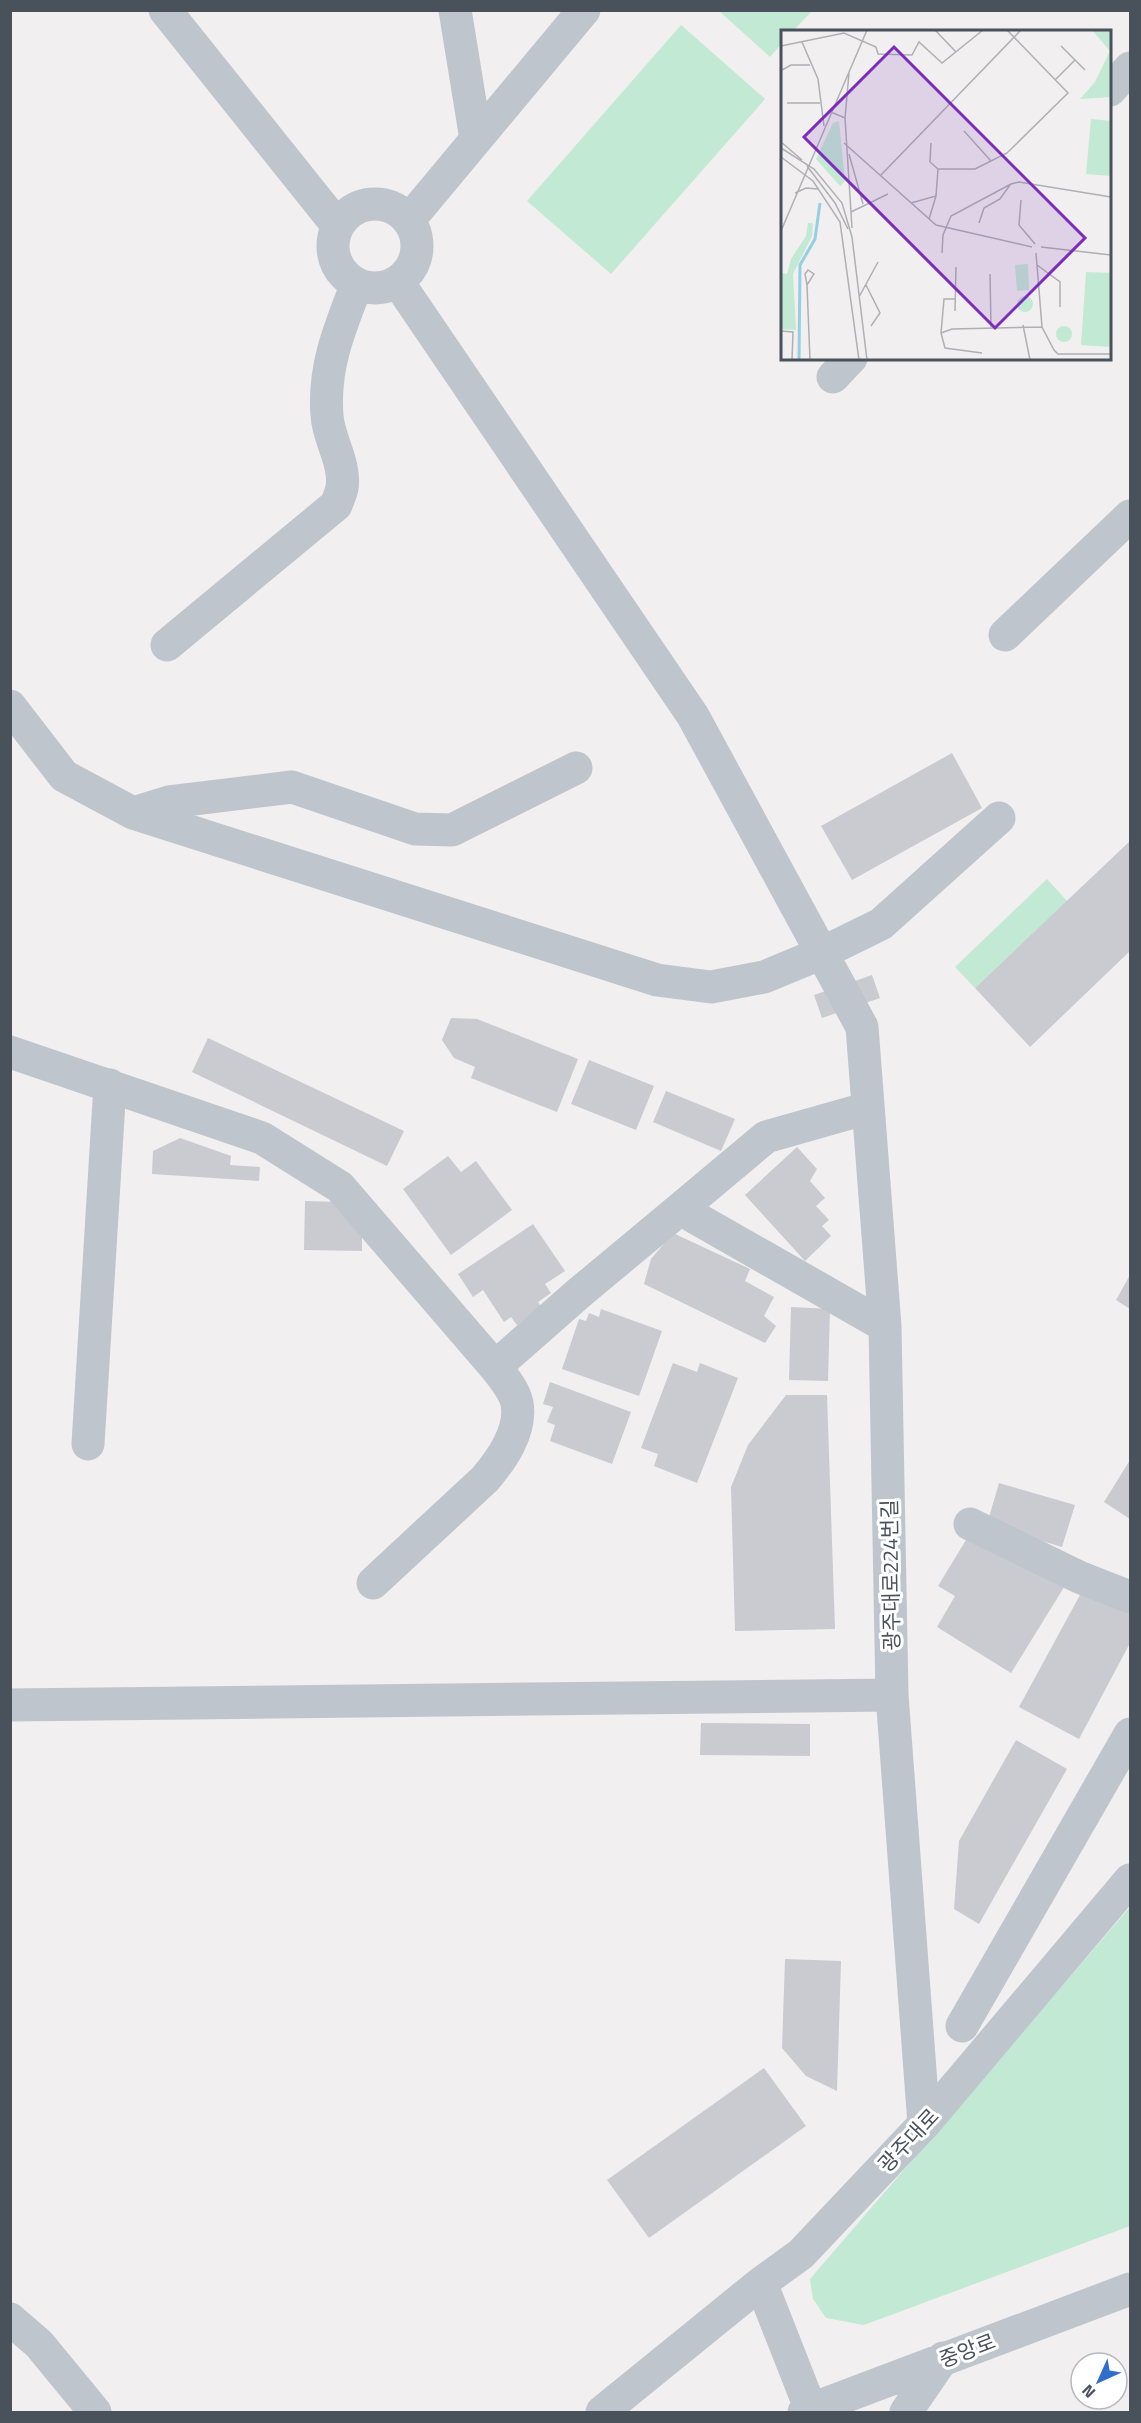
<svg xmlns="http://www.w3.org/2000/svg" width="1141" height="2423" font-family="'Titillium Web','Noto Sans KR',sans-serif">
	<style>
		.green { fill: #c2e9d3 }
		.building { fill: #c9cbd1 }
		.lines { fill: none; stroke-linecap: round; stroke-linejoin: round }
		.minor { stroke: #bfc5cc; stroke-width: 33 }
		.labels { text-anchor: middle; dominant-baseline: central; stroke-width: 6; stroke-linejoin: round; paint-order: stroke }
		.street-label { font-size: 21px; fill: #49515a; stroke: #fff }
		.inset-river { fill: none; stroke: #95cfe1; stroke-width: 3 }
		.inset-road { fill: none; stroke: #aeb0b3; stroke-width: 1.5 }
		.view { fill: #7b2cbf; fill-opacity: 0.15; stroke: #7b2cbf; stroke-width: 3 }
		.inset-edge { fill: none; stroke: #49515a; stroke-width: 3 }
	</style>
	<rect width="100%" height="100%" fill="#f1efef"/>
	<path class="green" d="M719,11H812L793,31L782,32V43L770,57Z
		M681,25L765,99L611,274L527,201Z
		M1047,879L1067,901L975,988L955,967Z
		M1130,1907V2226L864,2325L826,2318L813,2299L810,2279Z"/>
	<path class="building" d="M952,753L982,808L852,880L821,826Z
		M1130,841V951L1030,1047L975,988Z
		M872,975L880,998L822,1018L814,995Z
		M451,1018L477,1019L578,1059L557,1112L471,1078L475,1067L454,1058L442,1040Z
		M208,1038L404,1131L387,1166L192,1072Z
		M589,1060L654,1086L636,1130L571,1104Z
		M666,1091L735,1119L721,1151L653,1122Z
		M180,1138L231,1156L230,1165L260,1167L259,1181L152,1174L153,1151Z
		M797,1147L817,1169L810,1181L825,1198L816,1206L829,1220L822,1226L831,1236L805,1261L745,1195Z
		M448,1156L461,1172L476,1161L512,1210L451,1255L403,1189Z
		M305,1201L339,1202L351,1211V1225H362V1251L304,1250Z
		M533,1224L565,1271L545,1284L551,1293L538,1302L542,1308L517,1325L511,1317L504,1322L483,1290L473,1297L458,1274Z
		M673,1233L750,1269L745,1281L774,1297L764,1316L776,1326L765,1343L644,1284L651,1259Z
		M1130,1275V1309L1116,1300Z
		M791,1307L830,1309L828,1381L789,1380Z
		M601,1309L662,1331L639,1396L562,1369L579,1319L586,1321L589,1313L599,1317Z
		M673,1363L697,1372L700,1363L738,1378L697,1483L654,1466L658,1454L641,1448Z
		M550,1382L631,1412L612,1464L550,1441L555,1425L547,1422L553,1407L543,1404Z
		M786,1395H827L835,1629L735,1631L731,1487L748,1445Z
		M1130,1460V1519L1104,1502Z
		M999,1483L1075,1505L1062,1547L987,1524Z
		M969,1535L1066,1584L1011,1673L937,1627L955,1596L938,1586Z
		M1080,1595L1130,1603V1643L1079,1739L1019,1707Z
		M701,1723L810,1724V1756L700,1755Z
		M1016,1740L1067,1769L979,1924L954,1909L959,1841Z
		M785,1959L841,1961L837,2091L806,2076L782,2048Z
		M764,2068L806,2126L649,2238L607,2180Z"/>
	<g class="lines">
		<path class="minor" d="M165,10L337,225
			M455,10L476,139
			M1110,90L1130,68
			M333 246a42 42 0 1 1 84 0a42 42 0 1 1-84 0Z
			M409,220L584,10
			M398,282L693,716L862,1027L885,1326L892,1695L924,2124
			M833,377L851,358
			M1005,635L1130,516
			M167,645L336,505C338,500 341,493 342,488C346,463 328,439 327,415C323,368 340,327 357,284
			M10,706L64,776L133,813L657,980L711,987L764,977L822,953L881,924L999,818
			M133,813L169,802L292,787L415,829L452,830L576,768
			M10,1052L262,1138L340,1187L495,1367L579,1293L680,1209L885,1326
			M680,1209L766,1137L868,1108
			M88,1444L110,1085
			M970,1524L1079,1577L1130,1597
			M373,1583L485,1479C502,1459 522,1431 517,1403C514,1390 504,1378 495,1367
			M10,1705L892,1695
			M962,2026L1130,1734
			M10,2319L39,2344L95,2412
			M811,2410L761,2283L801,2254L924,2124L1130,1880
			M602,2412L761,2283
			M804,2412L1130,2289
			M906,2412L943,2358"/>
	</g>
	<g class="labels">
		<g class="street-label">
			<text transform="translate(890 1575) rotate(-91)">광주대로224번길</text>
			<text transform="translate(908 2140) rotate(-47)">광주대로</text>
			<text transform="translate(967 2350) rotate(-21)">중앙로</text>
		</g>
	</g>
	<g transform="translate(781 30)">
		<rect width="330" height="330" fill="#f1efef"/>
		<path d="M311,0H330V67L299,69L314,52L329,21ZM310,89L330,91V146L305,144ZM58,91L64,151L59,156L35,129L52,93ZM27,193H32L31,206L12,244L15,300L0,299L1,243L6,244L10,229L25,206ZM247,234L248,260L236,261L234,235ZM305,242L330,243V317L300,315ZM236 274a8 8 0 1 1 16 0a8 8 0 1 1-16 0ZM275 304a8 8 0 1 1 16 0a8 8 0 1 1-16 0Z" fill="#c2e9d3"/>
		<path class="inset-river" d="M18,330L19,235L34,209L39,173"/>
		<path class="inset-road" d="M154,0L175,22M21,12L37,49L43,96M0,16L63,3L95,17L97,24L131,25L138,12L161,33L202,0M280,16L304,40M1,40L10,35H29M274,50L294,30M6,73H39M50,82L64,88L71,198M64,88L68,43M183,101L210,131M0,112L21,130M63,113L155,195L251,217M150,113L149,132L157,139M0,118L33,139L61,173L71,207L86,330M68,124L82,174M0,127L32,151L59,192L78,330M26,136L54,173L67,199M100,145L240,0M14,163L25,158L37,159M240,170L238,195L254,214M130,173L155,166L157,139H194L226,123L287,63L226,0M70,182L107,164M148,189L155,166M198,193L203,178L219,169L229,155M0,201L86,0M260,217L330,225M161,223L162,205L170,186L230,154L238,152L330,167M255,223L261,297L273,320L277,324H330M256,235L279,252V277M27,240L33,244L26,255L24,244ZM209,244L210,297M26,255L29,330M85,255L99,283L90,296M78,267L97,232M174,269H163L160,303L164,318L201,323M174,281L175,237M242,295L249,330M0,301L12,302L11,330M160,303L171,299L261,297"/>
		<path class="view" d="M113,17L304,208L214,298L23,107Z"/>
		<rect width="330" height="330" class="inset-edge"/>
	</g>
	<rect width="1141" height="2423" fill="none" stroke="#49515a" stroke-width="24"/>
	<g transform="translate(1099 2381) rotate(225)"><circle r="28" fill="#ffffff" stroke="#b6b9bd" stroke-width="1.5"/>
	<path d="M0-4.5L10 22L0 15L-10 22Z" fill="#2f6eca"/>
	<text y="-9" font-size="16" font-weight="bold" text-anchor="middle" fill="#49515a">N</text>
	</g>
</svg>
